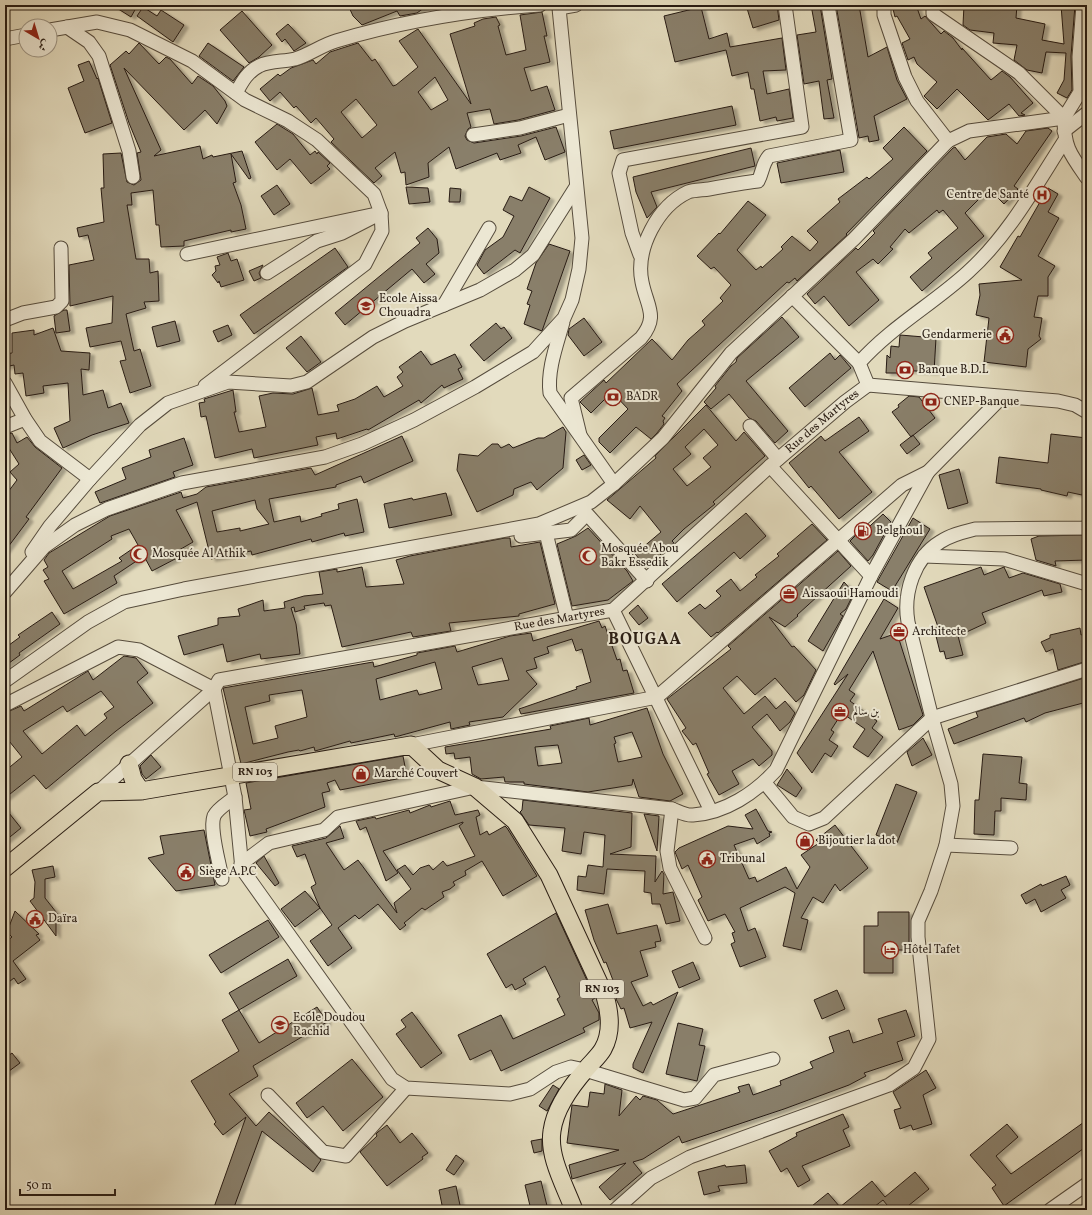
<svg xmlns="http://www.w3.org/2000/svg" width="1092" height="1215" font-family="Vollkorn,Amiri,serif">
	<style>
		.building { fill: #897f6b; stroke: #281c13; fill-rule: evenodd; filter: url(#shadow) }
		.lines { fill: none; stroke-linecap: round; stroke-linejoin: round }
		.minor-casing { stroke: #564c3d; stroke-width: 15 }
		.major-casing { stroke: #281c13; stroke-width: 19 }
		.minor { stroke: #ece7d3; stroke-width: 13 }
		.major { stroke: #e2dabc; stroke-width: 17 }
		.labels { text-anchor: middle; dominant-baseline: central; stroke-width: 4; stroke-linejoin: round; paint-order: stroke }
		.shield { fill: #ece7d3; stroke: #63594d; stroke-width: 1 }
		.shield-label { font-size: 11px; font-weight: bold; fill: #281c13 }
		.poi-label { font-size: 12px; fill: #281c13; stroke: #ece7d3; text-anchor: start }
		.street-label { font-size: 12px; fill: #281c13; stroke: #ece7d3 }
		.district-label { font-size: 16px; font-weight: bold; letter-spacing: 1px; fill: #281c13; stroke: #ece7d3 }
	</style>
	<defs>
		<filter id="shadow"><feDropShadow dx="4.5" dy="2.5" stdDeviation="1" flood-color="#0004"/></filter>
	</defs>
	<rect width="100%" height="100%" fill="#e2dabc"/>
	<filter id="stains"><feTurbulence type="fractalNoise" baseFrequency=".005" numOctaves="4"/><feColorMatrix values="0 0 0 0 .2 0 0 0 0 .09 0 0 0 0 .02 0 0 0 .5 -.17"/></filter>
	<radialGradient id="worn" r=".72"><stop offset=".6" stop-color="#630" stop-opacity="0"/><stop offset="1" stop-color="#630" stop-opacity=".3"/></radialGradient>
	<path class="building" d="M112,5H131L136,8L131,17Z
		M348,5H428L417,13L400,16L397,11L362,25L353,16Z
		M746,5H777L779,20L753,28Z
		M811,5H820L832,79L827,80L834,118L824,119L819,81L804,84L797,35L816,32Z
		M836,5H859L868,57L887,47L897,80L907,99L874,116L879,140L869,142L868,136L859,138Z
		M892,5H916L921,19L925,16L941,34L944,31L953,38L962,50V48L991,80L1002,71L1010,77L1033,103L1021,113L1025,115L1019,116L1009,104L988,120L957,89L937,109L924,96L937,82L917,64L914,57L908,60L902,43L910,39L897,16L895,17Z
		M964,5H1017L1016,18L1045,24L1042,40L1064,44L1061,5H1075L1071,56L1072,90L1067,98L1057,93L1064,80L1066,53L1046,52L1042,73L1027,70L1014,60L1017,45L993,43L994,33L970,30L963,25Z
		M143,7L157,16L161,10L184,25L173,42L137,16Z
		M701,7L709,39L727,33L730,47L782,38L786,70L763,71L767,94L789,89L793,118L777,121L776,117L760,121L754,89H751L748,72L732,76L726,50L675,62L664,16Z
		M242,11L272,45L259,57L249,63L220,30Z
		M542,12L547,36H544L550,62L524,68L531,91L547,86L555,110L518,120L494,124L490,109L467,113L471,127L468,129L465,136L467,140L474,143L521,136L556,127L565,152L545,160L536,137L518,145L521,153L500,160L497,153L456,169L449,147L428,163L429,177L406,185L405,172L401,173L395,152L375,168L382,176L374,183L331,142L334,139L316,118L311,123L296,106L294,108L280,92L270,101L260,89L278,74L280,76L291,68L313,60L316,64L330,52L358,43L372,61L375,59L393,86L396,85L418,67L399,41L418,29L471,104L450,34L475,26L474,23L483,19L496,17L500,25L498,26L506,55L526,50L520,15ZM435,77L448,100L431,110L418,92ZM356,99L377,125L362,138L341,112Z
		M288,24L306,43L294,51L285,39L282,42L276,34Z
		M139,43L159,64L166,57L170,59L192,84L198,76L213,86L225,101L227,106L217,124L205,110L184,130L124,68L161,150L154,156L200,146L203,159L212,155L213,157L242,151L251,178L249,179L231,154L236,182L233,183L241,205L246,229L231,232V230L184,241V246L161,247L159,225H156L153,190L131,193L132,205H127L136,259H149L150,273L158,271L159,301L144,302L146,308L126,314L134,351L140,349L151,386L130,393L120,361L126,360L121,341L90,347L86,328L112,323L113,296L70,306L69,265L94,260L88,235L79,237L77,228L104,222L101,188H104L103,154L121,153L127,182L134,185L141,180L137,153L141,152L129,123L110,65L126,51L129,54Z
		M208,43L244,67L233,81L199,56Z
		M89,61L97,79L98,78L112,123L85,133L68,88L84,81L78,65Z
		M732,106L736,125L614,149L610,131Z
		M277,124L293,134L310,155L315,151L317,154L318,152L330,163L327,166L330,169L311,184L290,159L277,170L255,142Z
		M904,127L927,151L846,234L847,235L797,281L795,278L789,283L787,282L677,384L682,391L662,416L665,418L663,421L664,424L657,433L651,439L636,427L610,453L599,442V438L628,409L612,392L591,413L580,402L604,380L606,383L652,339L672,360L688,340L705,325L702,321L723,301L720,298L731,285L714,267L711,269L697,256L719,233L720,234L748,201L766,215L737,250L756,270L761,266L762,268L783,249L781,247L792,236L810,251L818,242L807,231L840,202L838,199L867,177L869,179L893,159L883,148Z
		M1048,128L1052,131L1014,186L1018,189L1004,204L989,189L965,213L984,236L922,291L910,277L932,258L928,253L958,228L943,210L939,213L937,210L909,233L905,229L890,247L893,249L878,264L873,259L856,272L879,300L849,326L824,296L815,304L807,294L856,248L858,250L875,233L873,231L953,148L955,147L965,160L987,137L1006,134L1017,144L1026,131Z
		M751,148L755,166L651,192L657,207L647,218L636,192L633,177Z
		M840,150L844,172L781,183L777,163Z
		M277,185L290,204L274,215L261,196Z
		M406,187L428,188L430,202L409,204Z
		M529,187L550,198L520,253L515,250L484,274L477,265L485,250L503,237L514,216L503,210L510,196L522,201Z
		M450,188L461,189L460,202H449Z
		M1048,188L1058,194L1048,212L1059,218L1038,256L1055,266L1048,277V296H1038L1034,317L1042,318L1039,336L1041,339L1028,349L1026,367L984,362L989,318L976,315L980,295L979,284L1022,280L1000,267L1018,236L1020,237Z
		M428,228L437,239L439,253L426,264L435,274L424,283L412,269L345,325L335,313L420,243L416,238Z
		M549,244L570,251L542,331L524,324L530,305L527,304L532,291L527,289L536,263Z
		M335,248L348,267L254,334L240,315Z
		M228,253L231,261L237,259L244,280L221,287L219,281L218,283L212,275L216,271L215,266L220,265L217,257Z
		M263,265L259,273L261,278L254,281L249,271Z
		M64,310H67L70,331L56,333L54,316Z
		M782,317L799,337L746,381L788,431L775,443L756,421L749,418L729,394L711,409L704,402L716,388L715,386L731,366L736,362L737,358Z
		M584,318L602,342L584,356L568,335L569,329Z
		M175,321L180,341L157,347L152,327Z
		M496,323L501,329L504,327L512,338L484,361L470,345Z
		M228,325L232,335L218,342L213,331Z
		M53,328L61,351L90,353L89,370L81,369L83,395L103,390L108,408L121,403L129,423L92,435L63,448L54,428L70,421L68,383L43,386L44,393L26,396L23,373L15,374L14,365L5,367V354L12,353V333L34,330V335Z
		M900,335L936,338L934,372L898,370L901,373H886L887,355L890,358L891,346L899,347Z
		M301,336L321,362L307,372L286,348Z
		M421,351L431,365L455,354L462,367L458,369L463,379L444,388L442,385L421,403L419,400L368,430L367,429L337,439L336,433L316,437L318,445L254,458L252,449L215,458L206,416L201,417L199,403L205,402L204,399L233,390L236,412H234L239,432L266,427L259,396L273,393L293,394L312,388L318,415L339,411L337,405L355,399L377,386L384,397L403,386L397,377L403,372L399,367Z
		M830,353L835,360L840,355L851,368L805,407L789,388Z
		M909,396L919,397L935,418L911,437L892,412L899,407L898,405Z
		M706,405L736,441L744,432L765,456L713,502L715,504L684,529L672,541L674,543L646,567L635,554L661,532L640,506L630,519L607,500L656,458L655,456ZM704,429L718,445L703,458L711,467L687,486L673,469L691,454L685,447Z
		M859,417L869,431L839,452L872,492L839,519L811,486L809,488L789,463L821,436L825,441Z
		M563,427L566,432L563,468L537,490L531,482L514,489L513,495L477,512L457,470L459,454L478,456L492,444H498L501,448L509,444L513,448L538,438H544Z
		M12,433L17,443L27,437L35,447L62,468L26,517L29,519L5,551V496L17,480L10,472L19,464L5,442V435Z
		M1051,434L1087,438V473L1082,495L1068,492L1067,496L1041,490V489L996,483L999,457L1048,463Z
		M913,435L920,444L907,454L900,445Z
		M402,436L413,461L364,483L361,476L336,485V487L269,499L274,522L300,516L301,522L322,516L321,514L339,509L338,504L357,499L364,532L345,536L344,533L312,542L311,539L252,555L251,551L211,559L197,502L176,510L193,542L174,553L177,558L152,571L144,556L114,576L117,583L64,614L44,581L49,579L43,570L48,567L44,560L49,553L110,516L181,492L183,498L197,494L206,487L311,468L315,475ZM255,500L257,509L269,524L240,531V528L217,532L212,511ZM129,529L138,545L119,558L122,561L73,589L62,571L112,539L111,536Z
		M184,438L193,465L173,472L175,477L100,503L95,492L126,479L122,468L151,457L149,450Z
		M584,455L591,465L582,470L576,460Z
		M959,469L968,503L948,509L939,475Z
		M446,493L452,515L389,528L384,504L412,498L413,500Z
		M746,513L766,536L740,559L734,552L677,602L662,584Z
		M883,514L891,522L873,555L868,561L850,541L857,534L859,536Z
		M913,518L930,529L892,591L877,582Z
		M812,524L827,540L718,633L717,632L711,637L688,613L700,604L705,609L721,596L716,591L731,579L740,591L757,577L755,575L779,556L777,554Z
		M588,528L627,571L633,581L608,600L572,606L557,544L576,536Z
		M1087,535V560L1055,561L1056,566L1036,560L1031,539L1039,536Z
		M505,538H510L511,547L540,542L555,604L519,614V616L449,623L451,631L413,637L411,632L342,647L331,605L325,606L324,603L304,606L305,609L295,612L294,607L291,608L296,624L300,654L261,659L260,654L227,662L223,644L184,655L178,636L218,625V618L240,616L238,609L263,600L264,611L285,608L284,602L304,596L323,594L319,572L337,569V572L362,567L366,587L404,584L396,560L410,556Z
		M838,551L851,566L797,615L798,616L785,627L769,617L792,647L794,646L816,670L804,695L796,702L775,678L755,695L737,676L723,688L744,714L765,696L776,709L785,701L795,713L790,722L780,731L767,714L752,727L772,751V755L759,766L753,759L732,771L739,784L719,795L707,774L709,773L696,743L693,745L682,731L686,728L667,699L731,649L728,646Z
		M981,567L984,575L1004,567L1009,578L1023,573L1060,584L1062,592L1044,596L1042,590L982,613L986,623L958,636L963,655L946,659L944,651L940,652L934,628L938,627L924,587Z
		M844,582L854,593L846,609L840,614L843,616L823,651L808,641Z
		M884,599L898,608L880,639L897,633L923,715L913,725L899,730L873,651L849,690L855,694L850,701L877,721L872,728L883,737L868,757L853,747L865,729L842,713L831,730L834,732L829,740L838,746L831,757L825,753L812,773L797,753L848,674L835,685L834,684Z
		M638,605L648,618L639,625L629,613Z
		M52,612L60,624L19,653L20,655L5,666V648L20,637L18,635Z
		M599,621L602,628L605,626L617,660L620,659L623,671L627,670L634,693L521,714L519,709L577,689L576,687L591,682L582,649L576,651L572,639L547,647L549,653L534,658L537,668L526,671L537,684L503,717L469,722L470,725L451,729L450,722L395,737L394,734L351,743L350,741L315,751L314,747L300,751L299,750L288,752L241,764L223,688L373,662L374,667L417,655V653L455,646L457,652L510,636L531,633L533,641ZM502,658L509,680L478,685L472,667ZM435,662L442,689L419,695L417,690L380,700L376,679ZM302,690L307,717L275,726L278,738L253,744L245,707L270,701L269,695Z
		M1080,628L1081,635L1087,633V661L1058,670L1053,649L1046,652L1041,642L1050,638V635Z
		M124,656L136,658L148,673L137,682L153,703L116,731L46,789L34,775L5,798V771L22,757L5,736L9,732L5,725V713L21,706L24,711L88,671L93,680ZM101,691L114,707L104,714L107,718L85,736L77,725L42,754L23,731L63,706L67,712Z
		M1087,677V702L1045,713L1026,722L1024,718L954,744L948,729L978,717L976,712Z
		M647,708L663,754L683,794L670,801L639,797L633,779L632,785L588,792L524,784V782H505L504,777L481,779L472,774L470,757L455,759L454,753L446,754L445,747L551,729L550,726L589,718L590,725ZM632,732L642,757L618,762L614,744L616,743L614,737ZM558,745L562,763L538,766L535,747Z
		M923,738L932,755L912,766L907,752Z
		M983,754L1022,757L1019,783L1027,784L1026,800L1001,798V811H995L994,835L974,834L975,800H979Z
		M151,755L161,767L146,779L142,774L140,766Z
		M403,756L407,777L340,790L335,780L327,783L330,791L322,793L325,807L266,829L267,832L250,836L244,810L251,809L246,783Z
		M787,769L802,788L796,797L777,785Z
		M896,784L917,792L897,843L876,835Z
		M523,800L632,813L631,847L610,854L656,856L655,882L662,871L664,874L663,894L673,892L680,921L666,924L660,904H652L651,893L644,892L645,871L607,869L604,894L577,890L578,876L586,877L588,865L603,867L605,835L584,832L581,854L562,851L565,828L529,825L520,812L522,810Z
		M450,801L455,815L478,810L480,815L476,817L480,835L487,831L489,835L505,826L507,828L537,876L503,896L482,861L465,871L466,875L453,882L455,885L450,889L442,892L444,897L425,910L422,908L404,923L406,925L400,930L378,904L359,919L355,915L338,928L352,948L328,966L310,941L332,925L320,908L295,927L281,909L305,891L320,908L311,887L316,884L305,854L297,857L292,846L326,838L340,826L344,838L326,843L344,870L358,860L397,913L394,903L411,889L397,870L405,865L413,875L420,868L429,865L433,870L443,861L447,866L475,856L459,826L463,823V822L383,851L398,873L386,881L366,827L360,830L356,821L375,817L376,819L409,810L410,813L430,805L431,807Z
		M5,808L21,828L5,841Z
		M756,809L768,831L772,832L769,833L770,836L757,844L754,838L734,845L749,879L755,877L757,882L786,867L797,889L810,867L801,855L819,843L816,840L835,825L868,868L840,891L835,884L823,903L813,897L801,918L808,920L801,950L783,946L795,893L785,887L740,908L748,931L755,928L766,957L740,967L731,944L735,942L732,933L735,932L725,914L708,921L698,900L702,897L688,865L682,869L675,852L679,848L728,826L753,829L745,815Z
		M644,814L659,816L657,851Z
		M204,830L215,885L176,891L148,858L164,854L160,836Z
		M264,856L279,883L275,886L256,863Z
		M53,866L55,877L45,879V898L60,917L56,921V936L30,901L34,898L35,882L32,870Z
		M1066,876L1070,885L1061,890L1066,898L1041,912L1035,899L1026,904L1021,895L1041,884L1042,886Z
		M608,904L617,934L657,925L661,941L655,942L656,947L640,951L648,976L631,982L643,1006L651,1002L653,1005L678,992L643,1073L633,1068V1064L652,1022L630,1028L624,1008L621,1009L616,999L619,996L606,962L604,963L594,940L585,910Z
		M15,911L39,934L36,935L40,940L13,961L26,979L18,984L14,978L5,985V943L12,937L7,932Z
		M878,912H909V950H893V973H864V926H878Z
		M556,913L595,998L592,1000L599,1013V1020L583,1028L585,1032L501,1071L491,1050L470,1060L458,1035L501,1015L513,1039L565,1015L557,999L560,997L545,966L523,979L526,984L515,990L512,984L506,988L487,954Z
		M268,920L279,937L221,973L209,955Z
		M288,959L297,976L239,1010L229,993Z
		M693,962L700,979L679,988L672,971Z
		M837,990L845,1009L822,1019L814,1000Z
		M317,1007L327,1022L253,1066L258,1076L229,1094L256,1126L269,1112L321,1160L313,1172L262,1131L233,1210H213L246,1117L223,1135L214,1124L216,1122L191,1081L239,1051L222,1020L239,1010L259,1043Z
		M906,1010L915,1036L897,1042L903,1060L864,1073L866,1076L849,1085L784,1109L682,1143L679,1136L643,1159L633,1162L642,1173L610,1200L599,1187L626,1163L572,1179L569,1165L619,1150L567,1143L572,1105L588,1107L590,1092L604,1094L605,1084L622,1090L619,1116L636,1096L640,1100L643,1096L657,1100L673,1114L740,1092L738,1087L749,1084L753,1095L781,1085L780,1081L813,1068L810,1062L834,1052L829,1037L849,1030L853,1043L883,1033L878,1019Z
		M412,1012L442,1053L421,1068L396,1034L406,1027L401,1020Z
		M678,1023L703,1029L699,1045L705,1046L697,1081L666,1074Z
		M12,1053L20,1063L5,1074V1058Z
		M352,1059L383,1097L343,1131L323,1106L307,1118L296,1103Z
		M926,1070L936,1088L923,1095L932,1124L913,1130L911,1125L900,1129L894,1110L901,1108L893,1092Z
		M553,1085L559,1089L547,1111L539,1106Z
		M843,1114L849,1127L843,1130L850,1146L802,1166L810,1180L798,1187L787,1168L781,1172L769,1151L797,1136L796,1133Z
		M1087,1120V1146L1004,1206L992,1188L996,1185L970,1155L1007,1124L1018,1137L996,1156L1011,1174Z
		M387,1125L400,1143L412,1133L428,1153L422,1157L423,1159L387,1186L360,1152L377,1136L376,1134L378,1132Z
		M542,1139V1151L534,1153L531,1141Z
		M456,1155L464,1161L454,1175L446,1170Z
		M725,1165L726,1167L745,1165L747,1183L718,1186L720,1191L704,1195L698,1172Z
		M915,1172L929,1189L903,1210H891L883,1200L870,1210H807L828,1193L840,1207L872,1181L885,1197Z
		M541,1181L548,1210H531L525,1185Z
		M456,1186L461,1210H443L439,1190Z"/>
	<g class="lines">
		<g class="minor-casing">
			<g id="minor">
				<path d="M884,5V15L905,77L917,101L948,141"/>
				<path d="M933,5V14L1019,73L1064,118L1080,92L1079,57L1083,5"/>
				<path d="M67,27L89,42L99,56L129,151L133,177"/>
				<path d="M50,30L97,22L130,30L192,61L245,100L288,121L317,140L374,194L381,213L382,231L365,264L205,386"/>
				<path d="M5,39L26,35"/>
				<path d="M236,93C242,82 247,72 259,66C270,60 283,62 295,59C309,55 322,45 336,41C403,21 471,10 540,5"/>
				<path d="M1064,131L1087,113"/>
				<path d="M473,135L520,128L569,115"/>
				<path d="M187,254L381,213L342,233L317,241L267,273"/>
				<path d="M640,255L632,233L619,173L623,160L802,127L785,5"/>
				<path d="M792,296L859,363"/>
				<path d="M444,305L489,228"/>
				<path d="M5,320L23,313L56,307L62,301L61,248"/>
				<path d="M563,322C557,344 547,370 550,393L614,484"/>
				<path d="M5,383L25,419L40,441L90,479"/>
				<path d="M868,385L859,363C891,327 933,304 968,272C1009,235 1036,185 1065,140"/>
				<path d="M868,385L1058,401L1075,405L1087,412"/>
				<path d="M750,426L778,459"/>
				<path d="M5,427L25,419"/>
				<path d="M580,435L571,398L641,338C659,316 647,307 642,282C635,249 658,206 688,192C694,190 703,190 709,189C725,186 741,183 758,181C763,172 762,164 769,156L851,140L828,5"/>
				<path d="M770,466L871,576"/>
				<path d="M546,533L567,618"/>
				<path d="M521,536L571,530L587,514L647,581"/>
				<path d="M32,552L50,526L90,479L140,425L168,403L228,382L291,386L307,382L373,337L405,321L480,290L515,270L533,255L576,187"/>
				<path d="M924,556L1004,559L1087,584"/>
				<path d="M5,592L44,547L75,525L107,509L182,483L325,457L362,444L414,420L475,387L533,352L564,318L572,300L579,269L582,238L559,8L576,5"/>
				<path d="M613,610L711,811"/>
				<path d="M5,681L88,622L124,602L184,589L539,524L591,502L614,484L663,438L731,353L854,239L948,141L969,131L1064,118C1064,147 1070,154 1087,178"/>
				<path d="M214,689L235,797L242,869L392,1079L406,1088L510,1094L530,1089L556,1072L571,1067L585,1070L684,1100L695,1098L714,1075L773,1059"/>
				<path id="s1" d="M5,705L118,647L139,650L214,689L219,680L613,610L770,466L845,402L868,385"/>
				<path d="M411,745L657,697L902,485L928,472L1002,397"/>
				<path d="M765,783L793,817L809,824L824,818L932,718L1087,669"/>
				<path d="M98,792L214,689"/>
				<path d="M672,809L667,851L670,868L705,938"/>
				<path d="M946,845L1011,848"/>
				<path d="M241,864L269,843L324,830L338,817L475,787L672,809C678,811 686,816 693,815C725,813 755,793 776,770L871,576L928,472"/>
				<path d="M222,879C220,864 209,830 214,816C218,808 228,803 235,797"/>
				<path d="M268,1095L323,1152L346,1156L406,1088"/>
				<path d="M615,1210L651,1178L690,1157L889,1085L914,1068L929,1039L918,937V921L931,891L946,845L953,806L951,784L932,718L908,622C903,593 914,558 940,542C950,535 963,532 975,529L1084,528L1087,526"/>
				<path d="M1050,1210L1087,1184"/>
			</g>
		</g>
		<g class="major-casing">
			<path id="major" d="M129,764L133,779L141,791
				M5,868L98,792L141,791L411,745L438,770L475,787L515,821L549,875L605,996C610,1013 612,1033 603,1049C599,1056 592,1062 587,1068C572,1085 555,1108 552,1131C548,1157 565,1186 574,1210"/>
		</g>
		<use href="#minor" class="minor"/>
		<use href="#major" class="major"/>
	</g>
	<defs>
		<g id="hospital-ring" transform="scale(0.9)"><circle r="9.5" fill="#ece7d3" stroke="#8f2418" stroke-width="1.5"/><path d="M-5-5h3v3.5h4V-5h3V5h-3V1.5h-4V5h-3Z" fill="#8f2418"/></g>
		<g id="school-ring" transform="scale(0.9)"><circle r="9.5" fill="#ece7d3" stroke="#8f2418" stroke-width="1.5"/><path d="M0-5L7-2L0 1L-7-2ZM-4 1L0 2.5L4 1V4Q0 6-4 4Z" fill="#8f2418"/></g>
		<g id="civic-ring" transform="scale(0.9)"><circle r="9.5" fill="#ece7d3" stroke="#8f2418" stroke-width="1.5"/><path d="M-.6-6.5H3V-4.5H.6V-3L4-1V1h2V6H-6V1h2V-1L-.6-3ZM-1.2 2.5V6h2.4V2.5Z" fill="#8f2418"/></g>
		<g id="bank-ring" transform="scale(0.9)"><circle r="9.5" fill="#ece7d3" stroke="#8f2418" stroke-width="1.5"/><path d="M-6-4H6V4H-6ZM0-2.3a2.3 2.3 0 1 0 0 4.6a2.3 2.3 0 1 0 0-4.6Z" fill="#8f2418"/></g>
		<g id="fuel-ring" transform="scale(0.9)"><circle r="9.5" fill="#ece7d3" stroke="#8f2418" stroke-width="1.5"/><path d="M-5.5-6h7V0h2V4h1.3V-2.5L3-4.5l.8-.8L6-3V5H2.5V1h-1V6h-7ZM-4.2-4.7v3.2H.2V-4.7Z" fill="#8f2418"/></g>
		<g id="mosque-ring" transform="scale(0.9)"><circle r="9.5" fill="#ece7d3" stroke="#8f2418" stroke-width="1.5"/><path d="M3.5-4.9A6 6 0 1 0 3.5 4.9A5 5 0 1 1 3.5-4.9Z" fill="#8f2418"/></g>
		<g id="office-ring" transform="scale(0.9)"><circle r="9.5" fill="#ece7d3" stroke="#8f2418" stroke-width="1.5"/><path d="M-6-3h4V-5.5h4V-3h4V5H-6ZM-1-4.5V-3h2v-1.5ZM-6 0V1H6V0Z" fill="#8f2418"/></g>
		<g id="shop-ring" transform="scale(0.9)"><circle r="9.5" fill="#ece7d3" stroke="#8f2418" stroke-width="1.5"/><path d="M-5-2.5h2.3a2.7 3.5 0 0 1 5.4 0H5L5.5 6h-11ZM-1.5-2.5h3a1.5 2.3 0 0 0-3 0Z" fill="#8f2418"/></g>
		<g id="hotel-ring" transform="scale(0.9)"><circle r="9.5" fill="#ece7d3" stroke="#8f2418" stroke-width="1.5"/><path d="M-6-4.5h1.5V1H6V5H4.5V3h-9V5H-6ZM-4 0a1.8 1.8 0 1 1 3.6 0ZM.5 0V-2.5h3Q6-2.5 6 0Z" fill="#8f2418"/></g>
	</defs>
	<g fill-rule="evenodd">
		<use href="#hospital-ring" x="1042" y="195"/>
		<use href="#school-ring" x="366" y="306"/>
		<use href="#civic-ring" x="1005" y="335"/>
		<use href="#bank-ring" x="905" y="370"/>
		<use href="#bank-ring" x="613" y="397"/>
		<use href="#bank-ring" x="931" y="402"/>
		<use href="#fuel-ring" x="863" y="531"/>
		<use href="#mosque-ring" x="139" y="554"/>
		<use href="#mosque-ring" x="588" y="556"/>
		<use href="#office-ring" x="789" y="594"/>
		<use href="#office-ring" x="899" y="632"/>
		<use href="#office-ring" x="840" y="712"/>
		<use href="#shop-ring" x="361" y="774"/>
		<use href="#shop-ring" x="805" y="841"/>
		<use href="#civic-ring" x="707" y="859"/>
		<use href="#civic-ring" x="186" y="872"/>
		<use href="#civic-ring" x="35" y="919"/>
		<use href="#hotel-ring" x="890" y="950"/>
		<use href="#school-ring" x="280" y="1025"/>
	</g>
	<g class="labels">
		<g class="shield">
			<rect x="233" y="763" width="44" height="18" rx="3"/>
			<rect x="580" y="980" width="44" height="18" rx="3"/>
		</g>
		<g class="shield-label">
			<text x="255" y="772">RN 103</text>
			<text x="602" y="989">RN 103</text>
		</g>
		<g class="poi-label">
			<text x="1029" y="195" text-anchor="end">Centre de Santé</text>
			<text x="379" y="299">Ecole Aissa<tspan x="379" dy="14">Chouadra</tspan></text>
			<text x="992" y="335" text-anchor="end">Gendarmerie</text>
			<text x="918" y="370">Banque B.D.L</text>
			<text x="626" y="397">BADR</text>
			<text x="944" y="402">CNEP-Banque</text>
			<text x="876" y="531">Belghoul</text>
			<text x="601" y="549">Mosquée Abou<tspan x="601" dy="14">Bakr Essedik</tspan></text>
			<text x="152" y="554">Mosquée Al Athik</text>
			<text x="802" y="594">Aissaoui Hamoudi</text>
			<text x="912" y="632">Architecte</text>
			<text x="853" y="712">بن سالم</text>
			<text x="374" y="774">Marché Couvert</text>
			<text x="818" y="841">Bijoutier la dot</text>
			<text x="720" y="859">Tribunal</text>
			<text x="199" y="872">Siège A.P.C</text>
			<text x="48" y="919">Daïra</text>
			<text x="903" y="950">Hôtel Tafet</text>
			<text x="293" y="1018">Ecole Doudou<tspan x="293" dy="14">Rachid</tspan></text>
		</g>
		<g class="street-label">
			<text stroke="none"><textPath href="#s1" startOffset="925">Rue des Martyres</textPath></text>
			<text stroke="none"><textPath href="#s1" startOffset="589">Rue des Martyres</textPath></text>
		</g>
		<g class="district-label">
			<text x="645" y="640">BOUGAA</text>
		</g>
	</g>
	<rect width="1092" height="1215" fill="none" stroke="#e2dabc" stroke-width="20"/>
	<rect x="6" y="6" width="1080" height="1203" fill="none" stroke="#281c13" stroke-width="2"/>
	<rect x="10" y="10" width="1072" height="1195" fill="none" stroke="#281c13"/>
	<g transform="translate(38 38) rotate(142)"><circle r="19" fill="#ece7d3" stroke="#9e9686"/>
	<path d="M0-3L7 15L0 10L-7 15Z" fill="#8f2418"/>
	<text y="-6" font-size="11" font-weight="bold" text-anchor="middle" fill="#281c13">ش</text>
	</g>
	<path d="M20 1189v6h95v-6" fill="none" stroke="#281c13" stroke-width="2"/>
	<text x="26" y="1189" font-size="12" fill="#281c13" stroke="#ece7d3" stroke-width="3" paint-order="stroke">50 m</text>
	<rect width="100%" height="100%" filter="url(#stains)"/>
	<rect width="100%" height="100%" fill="url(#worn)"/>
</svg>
